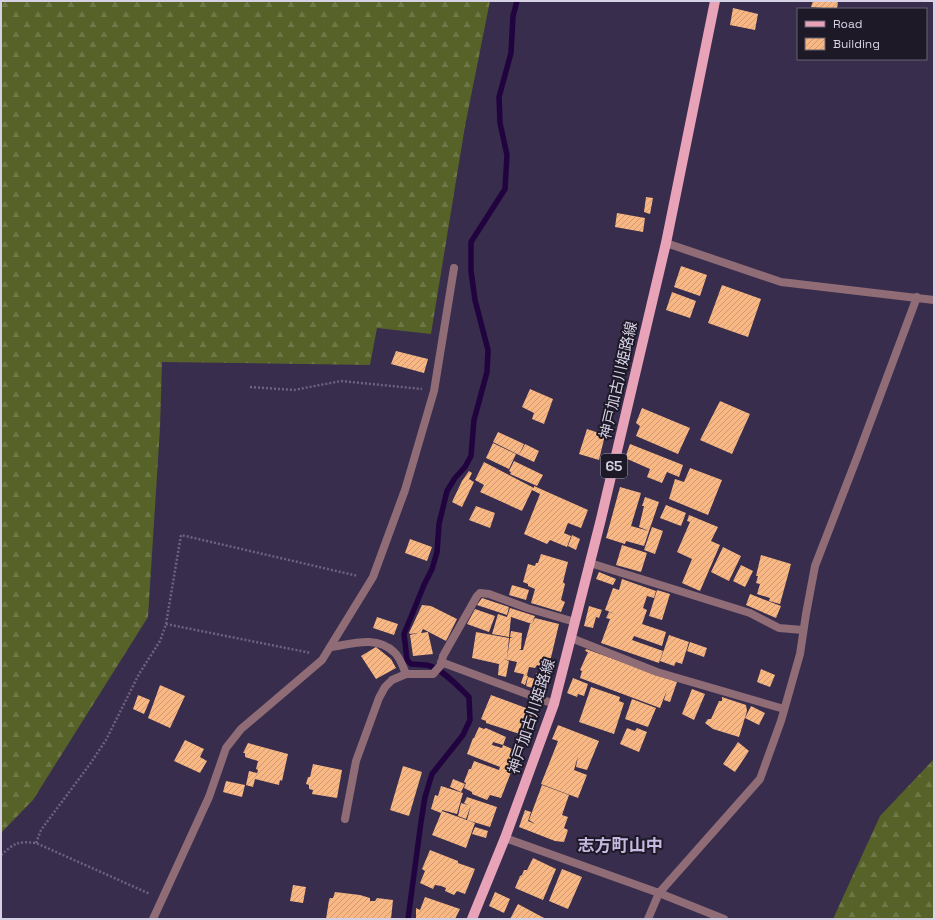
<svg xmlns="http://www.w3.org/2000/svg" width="935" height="920" font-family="'Space Grotesk','Noto Sans JP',sans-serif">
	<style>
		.forest { fill: url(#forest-firs) }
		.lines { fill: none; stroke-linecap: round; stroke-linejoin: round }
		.stream { stroke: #21043f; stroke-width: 5.5 }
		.building { fill: url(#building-hatch) }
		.path { stroke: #6d637f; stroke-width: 2.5; stroke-dasharray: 2 2; stroke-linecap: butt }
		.service { stroke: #8f6c76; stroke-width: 8 }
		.minor { stroke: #8f6c76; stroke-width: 8 }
		.primary { stroke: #e9a3b8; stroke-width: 10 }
		.labels { text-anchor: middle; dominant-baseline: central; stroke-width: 4; stroke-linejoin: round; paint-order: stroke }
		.shield { fill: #1d1927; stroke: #9f9aac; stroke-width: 1 }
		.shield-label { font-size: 14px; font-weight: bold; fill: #d7d1e5 }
		.street-label { font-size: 15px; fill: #d7d1e5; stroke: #1d1927 }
		.quarter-label { font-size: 17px; font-weight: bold; fill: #c5b9e0; stroke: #1d1927 }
	</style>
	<defs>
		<pattern id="forest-firs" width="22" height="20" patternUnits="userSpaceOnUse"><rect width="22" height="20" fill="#566227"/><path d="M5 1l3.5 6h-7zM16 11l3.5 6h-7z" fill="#6e7746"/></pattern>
		<pattern id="building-hatch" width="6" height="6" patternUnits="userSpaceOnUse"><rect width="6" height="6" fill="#f9b883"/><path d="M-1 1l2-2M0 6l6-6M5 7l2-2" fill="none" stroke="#cb9a74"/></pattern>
	</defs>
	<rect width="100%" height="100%" fill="#382d4c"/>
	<path class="forest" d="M1,1H490L465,126L431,334L377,328L370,365L162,362L160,428L148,617L33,800L1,833Z
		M934,759V919H833L880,816Z"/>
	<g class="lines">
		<path class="stream" d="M408,919L421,822L425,797L432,774L463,735L470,720L469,697C459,687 443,670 430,666C424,664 417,665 411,664L407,660L404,634L424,585L432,569L437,552L439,524L447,491L455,478L465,467L471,456L474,420L487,372L488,350L475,300L471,271V242L505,189L507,155L500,123L499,97L511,53L513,16L517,1"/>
	</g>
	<path class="building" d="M813,1H838L837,9L811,7Z
		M733,8L758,14L755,30L730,25Z
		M646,197L653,198L650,214L644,212Z
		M617,213L645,218L643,232L615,227Z
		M681,266L707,275L700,296L674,287Z
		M722,285L761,299L748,337L708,323Z
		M672,292L696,301L690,318L666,310Z
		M396,351L428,359L424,373L391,364Z
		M530,389L553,399L544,424L532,419L534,413L522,407Z
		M720,401L750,414L732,454L700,440Z
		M642,408L690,428L678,454L636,436L640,426L636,423Z
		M587,429L605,435L599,460L579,454Z
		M498,432L524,444L519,455L493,442Z
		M493,443L516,454L509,469L486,458Z
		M525,444L539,451L534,462L519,455Z
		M630,444L683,465L679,477L667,472L662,483L647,477L650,469L625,458Z
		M514,461L543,475L537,486L510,474L511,472L509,471Z
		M484,462L534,488V486L588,510L581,528L568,523L564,533L571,536L567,547L550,540L547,544L524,534L540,494L532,490L522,511L480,492L484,485L475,480Z
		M690,468L722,480L708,515L669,499L675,479L684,482Z
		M469,471L472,473L469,479L474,482L462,507L452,502L462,481Z
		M620,487L641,493L631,526L649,531L644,546L626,541L625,544L606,538Z
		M645,497L659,502L649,531L639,527L644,506H642Z
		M666,505L686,513L681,526L660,518Z
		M476,506L495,513L490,528L469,520Z
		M689,515L718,527L711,541L720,545L700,591L682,583L692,559L677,552L690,522L687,521Z
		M652,527L663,531L655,554L644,550Z
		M572,535L580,539L576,550L568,546Z
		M410,539L432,547L427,561L405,553Z
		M622,545L647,553L641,572L616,565Z
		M723,547L741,556L729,581L711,572Z
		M541,554L568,562L563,582L565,584L561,600L565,602L561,612L531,603L535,589L528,586V584L523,582L528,564L535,566L536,563H538Z
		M761,555L791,564L780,604L769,601L770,598L757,594L760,584L756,583L758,576H756Z
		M741,565L753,571L745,587L733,581Z
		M599,572L616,579L613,585L596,579Z
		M622,579L656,591L654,598L647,596L643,608L647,610L642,624L666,632L662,646L634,636L632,640L663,651L659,663L601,643L610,619L606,618L609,612L615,614L605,610L613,588L619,590Z
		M512,585L529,590L526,600L509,595Z
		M657,590L670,594L662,620L649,616Z
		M750,594L781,606L776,618L746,605Z
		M482,598L509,607L507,615L477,605Z
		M422,605L431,606L457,619L446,641L423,629L421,633L428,632L433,654L413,656L410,635L418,633L410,634L409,633Z
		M589,606L602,610L599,618L596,617L593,628L584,626Z
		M510,608L535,616L532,624L511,617L509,637L492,634L498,614L507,617Z
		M475,609L495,616L489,632L467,624Z
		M377,617L398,624L394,635L373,628Z
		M535,618L559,624L548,670L541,668V666L537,665L535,668L529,667L527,675L514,672L517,662L504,659L509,661L506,677L498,675L499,664L472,658L476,632L509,638L507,658L510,638H513L510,637L511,631L522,633L521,649L519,650H523L530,624H533H532Z
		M669,635L689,642L682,664L676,662L674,666L660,661Z
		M690,642L707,648L704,657L687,651Z
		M376,647L391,659L396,668L376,679L361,656Z
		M586,649L677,682L670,702L664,700L667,690L660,708L580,678L582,671L580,670L588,652L585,651Z
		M761,669L775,675L770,687L757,682Z
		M536,673L546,677L542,691L526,686L528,677L535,679Z
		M524,674L528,676L525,685L521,683Z
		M573,678L588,684L584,696L578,694L577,697L567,693Z
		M160,685L185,696L170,728L148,718Z
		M591,687L620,697L619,701L624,703L614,734L579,722Z
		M692,689L705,694L694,720L682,714Z
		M138,695L150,700L144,714L133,709Z
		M491,695L534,711L526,736L486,723V721L481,719Z
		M722,697L746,705L747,711L739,737L713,729L705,723L708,719H711L719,701H722Z
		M632,699L656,708L648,727L625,719Z
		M751,706L765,713L759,725L745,718Z
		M558,725L599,741L587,770L576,767L578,756L574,770L587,775L578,798L541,784L558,741L552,739Z
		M479,727L484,729L486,728L506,737L503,745L493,742L492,745L502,748L503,745L519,752L501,798L490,795L487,800L472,794V792L464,788L466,783L464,782L469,769H471L474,761L499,770L500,767L467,754L473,738H474Z
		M627,728L635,731L637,728L647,732L639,752L620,744Z
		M185,740L204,749L200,757L207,761L200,773L174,761Z
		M738,742L749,751L735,772L723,764Z
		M248,743L288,754L282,781L280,780L279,785L255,779L253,787L246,785L249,771L257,773L256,777L258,770L256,769L258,761L245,757V753H243Z
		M313,764L342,770L337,798L312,794L313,790L309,789V785L306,784L308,777H310Z
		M403,766L422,772L409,816L390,810Z
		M453,779L465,784L461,792L450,787Z
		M226,781L245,785L242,797L223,792Z
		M542,785L569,795L562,815L568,817L564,828L568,830L564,842L555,841L519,827L525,810L531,812L528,821L535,824L529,820Z
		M441,786L463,793L457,814L442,810L443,808L441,813L431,809L435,795L438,796Z
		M467,797L497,807L490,827L467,820L471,805L466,819L458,816L461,803L468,805L464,803Z
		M442,811L475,823L466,848L432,835Z
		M475,827L488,831L486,838L472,834Z
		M430,850L458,861V863L475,869L465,894L457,891L454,895L445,891L446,888L441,886L435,885L433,889L420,883L425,871L422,869Z
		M533,858L556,869L543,900L515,888L520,876L522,875L524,870H527Z
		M562,869L582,877L568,909L549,901Z
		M293,885L306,887L303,903L290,901Z
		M335,892L360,895L370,898V901H375L377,898L393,900L391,919H326L329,900L330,898H333Z
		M495,892L510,899L504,913L489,906Z
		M425,897L460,909L455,919H416V908L420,910Z
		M518,904L546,919H510Z"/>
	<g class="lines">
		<path class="path" d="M250,387L294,390L341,381L422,389
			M166,624L311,653
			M36,843L41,830L90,764L106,740L139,674L160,641L166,624L181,535L358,576
			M1,855C15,843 17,841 36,843L150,894"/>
		<path class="service" d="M331,647C352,644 376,635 394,652C400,657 403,667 406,674"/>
		<path class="minor" d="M666,243L781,282L934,300
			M590,563L750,613L779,628L803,630
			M571,638L657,672L784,709
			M441,662L554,704
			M345,819L356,761L379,698L385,687L392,680L406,674H433L441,665L443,656L477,596L480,593L489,594L527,608L575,622
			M505,838L659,893L724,919
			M153,919L209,797L226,748L241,729L322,660L373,577L405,490L434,391L454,268
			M648,919L659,893L760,779L781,721L800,654L806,614L815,566L858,455L917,297"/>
		<path class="primary" d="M472,919L505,838L554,704L601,519L666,243L715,1"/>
	</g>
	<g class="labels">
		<rect class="shield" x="601" y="454" width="26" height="24" rx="3"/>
		<g class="shield-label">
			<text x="614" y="466">65</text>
		</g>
		<g class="street-label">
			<text transform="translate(618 380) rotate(-77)">神戸加古川姫路線</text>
			<text transform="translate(531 716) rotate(-72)">神戸加古川姫路線</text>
		</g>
		<g class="quarter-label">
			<text x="620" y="845">志方町山中</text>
		</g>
	</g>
	<rect width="935" height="920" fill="none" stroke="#d7d1e5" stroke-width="4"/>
	<rect x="797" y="8" width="130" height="52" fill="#1d1927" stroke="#676373"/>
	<rect x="805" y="21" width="20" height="6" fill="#e9a3b8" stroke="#676373"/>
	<text x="833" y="28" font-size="12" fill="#d7d1e5">Road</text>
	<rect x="805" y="38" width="20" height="12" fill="url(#building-hatch)" stroke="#676373"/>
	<text x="833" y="48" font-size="12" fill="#d7d1e5">Building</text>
</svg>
